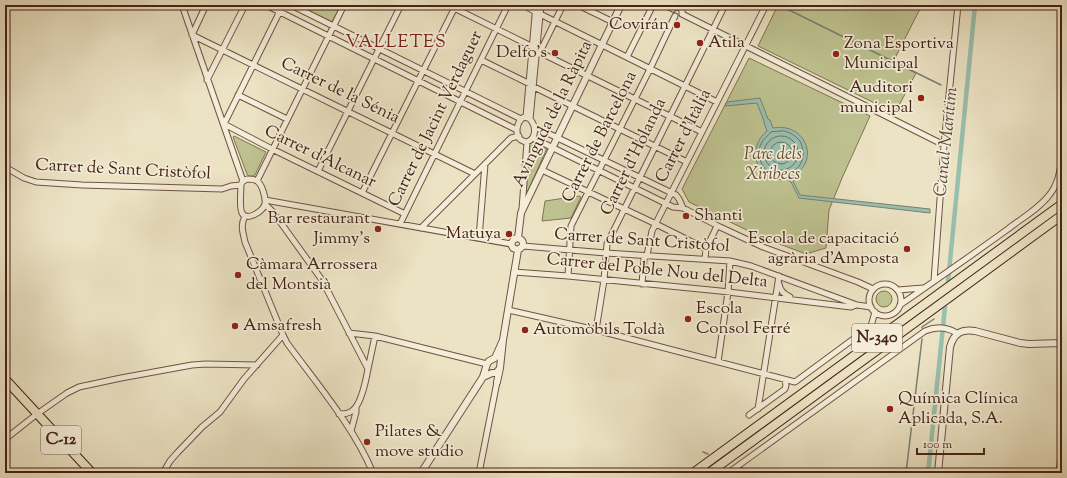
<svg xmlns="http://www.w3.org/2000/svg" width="1067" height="478" font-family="'Sorts Mill Goudy',serif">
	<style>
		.green { fill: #bec290; stroke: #827253 }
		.water { fill: #99bfaf; stroke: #788172 }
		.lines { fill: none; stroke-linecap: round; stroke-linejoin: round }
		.shore { stroke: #707162; stroke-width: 1 }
		.stream { stroke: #788172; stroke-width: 1.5 }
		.canal { stroke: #99bfaf; stroke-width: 4.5 }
		.minor-casing { stroke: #705342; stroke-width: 7 }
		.tertiary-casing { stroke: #705342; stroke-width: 8 }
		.primary-casing { stroke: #462316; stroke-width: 10 }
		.trunk-casing { stroke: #462316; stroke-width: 10 }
		.minor { stroke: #f3edd9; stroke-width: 5 }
		.tertiary { stroke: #f3edd9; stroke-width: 6 }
		.primary { stroke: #ece3c4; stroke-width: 8 }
		.trunk { stroke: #ece3c4; stroke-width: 8 }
		.poi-dot { fill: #8f2418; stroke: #f3edd9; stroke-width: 1.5 }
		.labels { text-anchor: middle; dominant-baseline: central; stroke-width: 3.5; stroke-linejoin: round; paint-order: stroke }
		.shield { fill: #f3edd9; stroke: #7a6050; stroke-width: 1 }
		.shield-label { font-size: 16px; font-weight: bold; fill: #462316 }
		.poi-label { font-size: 17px; fill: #462316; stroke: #f3edd9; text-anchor: start }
		.street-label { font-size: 17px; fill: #462316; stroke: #f3edd9 }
		.park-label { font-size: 17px; font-style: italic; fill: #644b34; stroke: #f3edd9 }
		.neighbourhood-label { font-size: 18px; letter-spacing: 1px; fill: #7a1f14; stroke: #f3edd9 }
		.water-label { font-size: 18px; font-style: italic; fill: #5b4a3c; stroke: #f3edd9 }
	</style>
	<rect width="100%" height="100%" fill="#ece3c4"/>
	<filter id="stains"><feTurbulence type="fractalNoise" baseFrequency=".005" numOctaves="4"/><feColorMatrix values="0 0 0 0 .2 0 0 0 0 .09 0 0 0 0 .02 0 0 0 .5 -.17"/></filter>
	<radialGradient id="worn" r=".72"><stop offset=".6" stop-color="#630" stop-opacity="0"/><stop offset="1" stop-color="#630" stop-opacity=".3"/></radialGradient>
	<path class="green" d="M297,5H341L332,22Z
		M778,5H922L893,62L916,73L895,113L758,46Z
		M749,58L870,116L842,178L829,210L826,248L806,254L761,237L689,202L682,189Z
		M234,136L266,152L255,175C251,177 249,177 247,174L233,137Z
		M535,141L547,148L524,200L529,144Z
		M579,196L581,197L571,218L542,221L545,201Z
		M876 299a8 8 0 1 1 16 0a8 8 0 1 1-16 0Z"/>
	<path class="water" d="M760,98L768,119L770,120L773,128C805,122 821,160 793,176L794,181H793L800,195L930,209V213L799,198L791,182H790L788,179C758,185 744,150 767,131L764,123V121L757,103L725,106L727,102Z"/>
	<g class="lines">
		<path class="shore" d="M784,131C792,133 800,138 802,146C810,174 771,188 761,162C758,156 758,150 761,144C763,139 768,136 771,132Z
			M764 153a17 17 0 1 1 34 0a17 17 0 1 1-34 0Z
			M770 153a11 11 0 1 1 22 0a11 11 0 1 1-22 0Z"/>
		<path class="stream" d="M781,6L941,85
			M965,90H967
			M922,328V327L934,319
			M703,452L708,454
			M740,467L755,473
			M906,473L922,339"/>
		<path class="canal" d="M948,282L975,5
			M928,473L945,307"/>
		<g class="minor-casing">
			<path id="minor" d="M182,5L243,181
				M206,5L192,35L475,174
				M266,5L517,130
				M283,5L224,124L272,149L405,214
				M291,5L521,119
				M448,5L533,47
				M523,5L536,12
				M578,5L613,22
				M665,5L673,9
				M673,9L675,7H680L682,10V14
				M540,14L717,102
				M682,14L944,145
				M537,51L702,132
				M539,54L563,5
				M627,57L653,5
				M481,60L530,84
				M207,80L245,5
				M534,87L687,162
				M238,95L287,119
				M524,117L530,119C536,126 537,138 527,142C526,142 523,141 521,140C514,134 517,121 524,117Z
				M526,117L536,5
				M530,119L541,5
				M535,127L676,195L679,199L683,208
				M533,138L673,207L683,208L720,227L763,247L858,282L873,289
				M5,167L24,178L36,182L82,185L222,189L231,186L241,185
				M542,170L656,224L706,249
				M318,171L401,5
				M247,179C250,179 254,179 257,181C262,184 266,198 265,204C263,211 247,222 242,213C239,207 241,192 241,185L242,182Z
				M257,181L344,5
				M362,193L456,5
				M265,200L511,244
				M265,204L273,212L322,280L368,369C366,380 361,405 352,411C348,414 344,414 339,414
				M522,209L527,142
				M245,216C240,226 243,232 245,242L283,335L287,343C317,384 354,427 373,473
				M400,224L508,5
				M421,228L511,138L519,136
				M479,238L485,164
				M523,246L606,253L730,261L751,266L857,305L871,307
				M705,259L706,249L717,226
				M514,272L568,276L720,291L851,307L856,305
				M568,276L571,226L650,69L675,16
				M934,281L944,145L958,5
				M642,284L644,259L647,255L652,231L766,5
				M779,284C780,291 784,294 790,297
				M869 300a16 16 0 1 1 32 0a16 16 0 1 1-32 0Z
				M898,290L923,288
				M900,305C936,280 972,255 1008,229C1022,218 1040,208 1050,194C1058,184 1060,171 1062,159
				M508,310L596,330L795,382L871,326L875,312
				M596,330L604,280L607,244L725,5
				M349,333L375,336L487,364
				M718,362L728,292L730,261
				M368,369L375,336
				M758,409L779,276
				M749,415L785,389L786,385L785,380
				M351,431L356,412V407
				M5,440L9,436L37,414L67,393L79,387L121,378L192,365L206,364L257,365
				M163,473L170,461L178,452L202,427L220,412L244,379L283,335
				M479,473L497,382
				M728,473L925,331C937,326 948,327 958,334
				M1059,473L1062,447"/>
		</g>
		<g class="tertiary-casing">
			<path id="tertiary" d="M518,238L521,213L621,5
				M518,250L513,248L511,244L514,239L518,238
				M518,250L522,247C524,243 523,240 518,238
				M483,377L492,373H496L500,368L503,340L518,250
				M497,382L500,368
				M421,473L483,377L487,364L489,361L495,358L503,340
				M938,473L950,347C954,333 961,329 975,331L1020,343L1029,344L1062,343"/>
		</g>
		<g class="primary-casing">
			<path id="primary" d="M5,379L92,473"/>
		</g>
		<g class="trunk-casing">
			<path id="trunk" d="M693,473L1062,204
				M709,473L1062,215"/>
		</g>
		<use href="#minor" class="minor"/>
		<use href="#tertiary" class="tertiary"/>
		<use href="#primary" class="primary"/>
		<use href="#trunk" class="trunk"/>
	</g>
	<g class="poi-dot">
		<circle cx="677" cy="25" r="4"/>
		<circle cx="700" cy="43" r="4"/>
		<circle cx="555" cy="53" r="4"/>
		<circle cx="836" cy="54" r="4"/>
		<circle cx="921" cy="98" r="4"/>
		<circle cx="686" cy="216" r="4"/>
		<circle cx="378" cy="229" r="4"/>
		<circle cx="509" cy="234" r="4"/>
		<circle cx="907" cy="249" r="4"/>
		<circle cx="238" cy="275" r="4"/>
		<circle cx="688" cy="319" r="4"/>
		<circle cx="235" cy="326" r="4"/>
		<circle cx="525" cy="330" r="4"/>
		<circle cx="890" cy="409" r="4"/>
		<circle cx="367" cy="442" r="4"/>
	</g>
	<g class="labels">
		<g class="shield">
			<rect x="852" y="324" width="50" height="28" rx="3"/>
			<rect x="41" y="426" width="40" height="28" rx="3"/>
		</g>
		<g class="shield-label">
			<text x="877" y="338">N-340</text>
			<text x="61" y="440">C-12</text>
		</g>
		<g class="poi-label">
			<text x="669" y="25" text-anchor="end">Covirán</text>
			<text x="708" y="43">Atila</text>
			<text x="844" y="44">Zona Esportiva<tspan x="844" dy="20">Municipal</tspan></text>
			<text x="547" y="53" text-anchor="end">Delfo's</text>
			<text x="913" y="88" text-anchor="end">Auditori<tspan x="913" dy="20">municipal</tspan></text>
			<text x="694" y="216">Shanti</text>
			<text x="370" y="219" text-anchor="end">Bar restaurant<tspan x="370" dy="20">Jimmy's</tspan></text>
			<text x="501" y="234" text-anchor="end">Matuya</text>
			<text x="899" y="239" text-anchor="end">Escola de capacitació<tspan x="899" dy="20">agrària d'Amposta</tspan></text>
			<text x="246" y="265">Càmara Arrossera<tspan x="246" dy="20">del Montsià</tspan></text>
			<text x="696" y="309">Escola<tspan x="696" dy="20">Consol Ferré</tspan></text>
			<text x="243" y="326">Amsafresh</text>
			<text x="533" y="330">Automòbils Toldà</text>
			<text x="898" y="399">Química Clínica<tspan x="898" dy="20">Aplicada, S.A.</tspan></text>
			<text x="375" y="432">Pilates &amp;<tspan x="375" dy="20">move studio</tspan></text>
		</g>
		<g class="street-label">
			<text transform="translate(340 91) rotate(26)">Carrer de la Sénia</text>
			<text transform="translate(553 114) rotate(-64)">Avinguda de la Ràpita</text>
			<text transform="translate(436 119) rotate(-64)">Carrer de Jacint Verdaguer</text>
			<text transform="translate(684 136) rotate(-63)">Carrer d'Itàlia</text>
			<text transform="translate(600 137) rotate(-63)">Carrer de Barcelona</text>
			<text transform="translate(320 157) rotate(26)">Carrer d'Alcanar</text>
			<text transform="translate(634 157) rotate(-64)">Carrer d'Holanda</text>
			<text transform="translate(123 170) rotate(3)">Carrer de Sant Cristòfol</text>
			<text transform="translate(642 241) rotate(4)">Carrer de Sant Cristòfol</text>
			<text transform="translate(657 271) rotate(6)">Carrer del Poble Nou del Delta</text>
		</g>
		<g class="park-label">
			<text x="773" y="155">Parc dels<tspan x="773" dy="20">Xiribecs</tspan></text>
		</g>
		<g class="neighbourhood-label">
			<text x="396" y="43">VALLETES</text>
		</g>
		<g class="water-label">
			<text transform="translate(947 142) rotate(-84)">Canal Marítim</text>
		</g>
	</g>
	<rect width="1067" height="478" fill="none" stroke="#ece3c4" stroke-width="20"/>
	<rect x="6" y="6" width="1055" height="466" fill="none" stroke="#462316" stroke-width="2"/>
	<rect x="10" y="10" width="1047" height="458" fill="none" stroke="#462316"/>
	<path d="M917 448v6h67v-6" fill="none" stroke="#462316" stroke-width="2"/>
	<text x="923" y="448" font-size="12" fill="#462316" stroke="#f3edd9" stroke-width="3" paint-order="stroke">100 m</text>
	<rect width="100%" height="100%" filter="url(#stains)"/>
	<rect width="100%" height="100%" fill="url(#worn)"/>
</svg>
